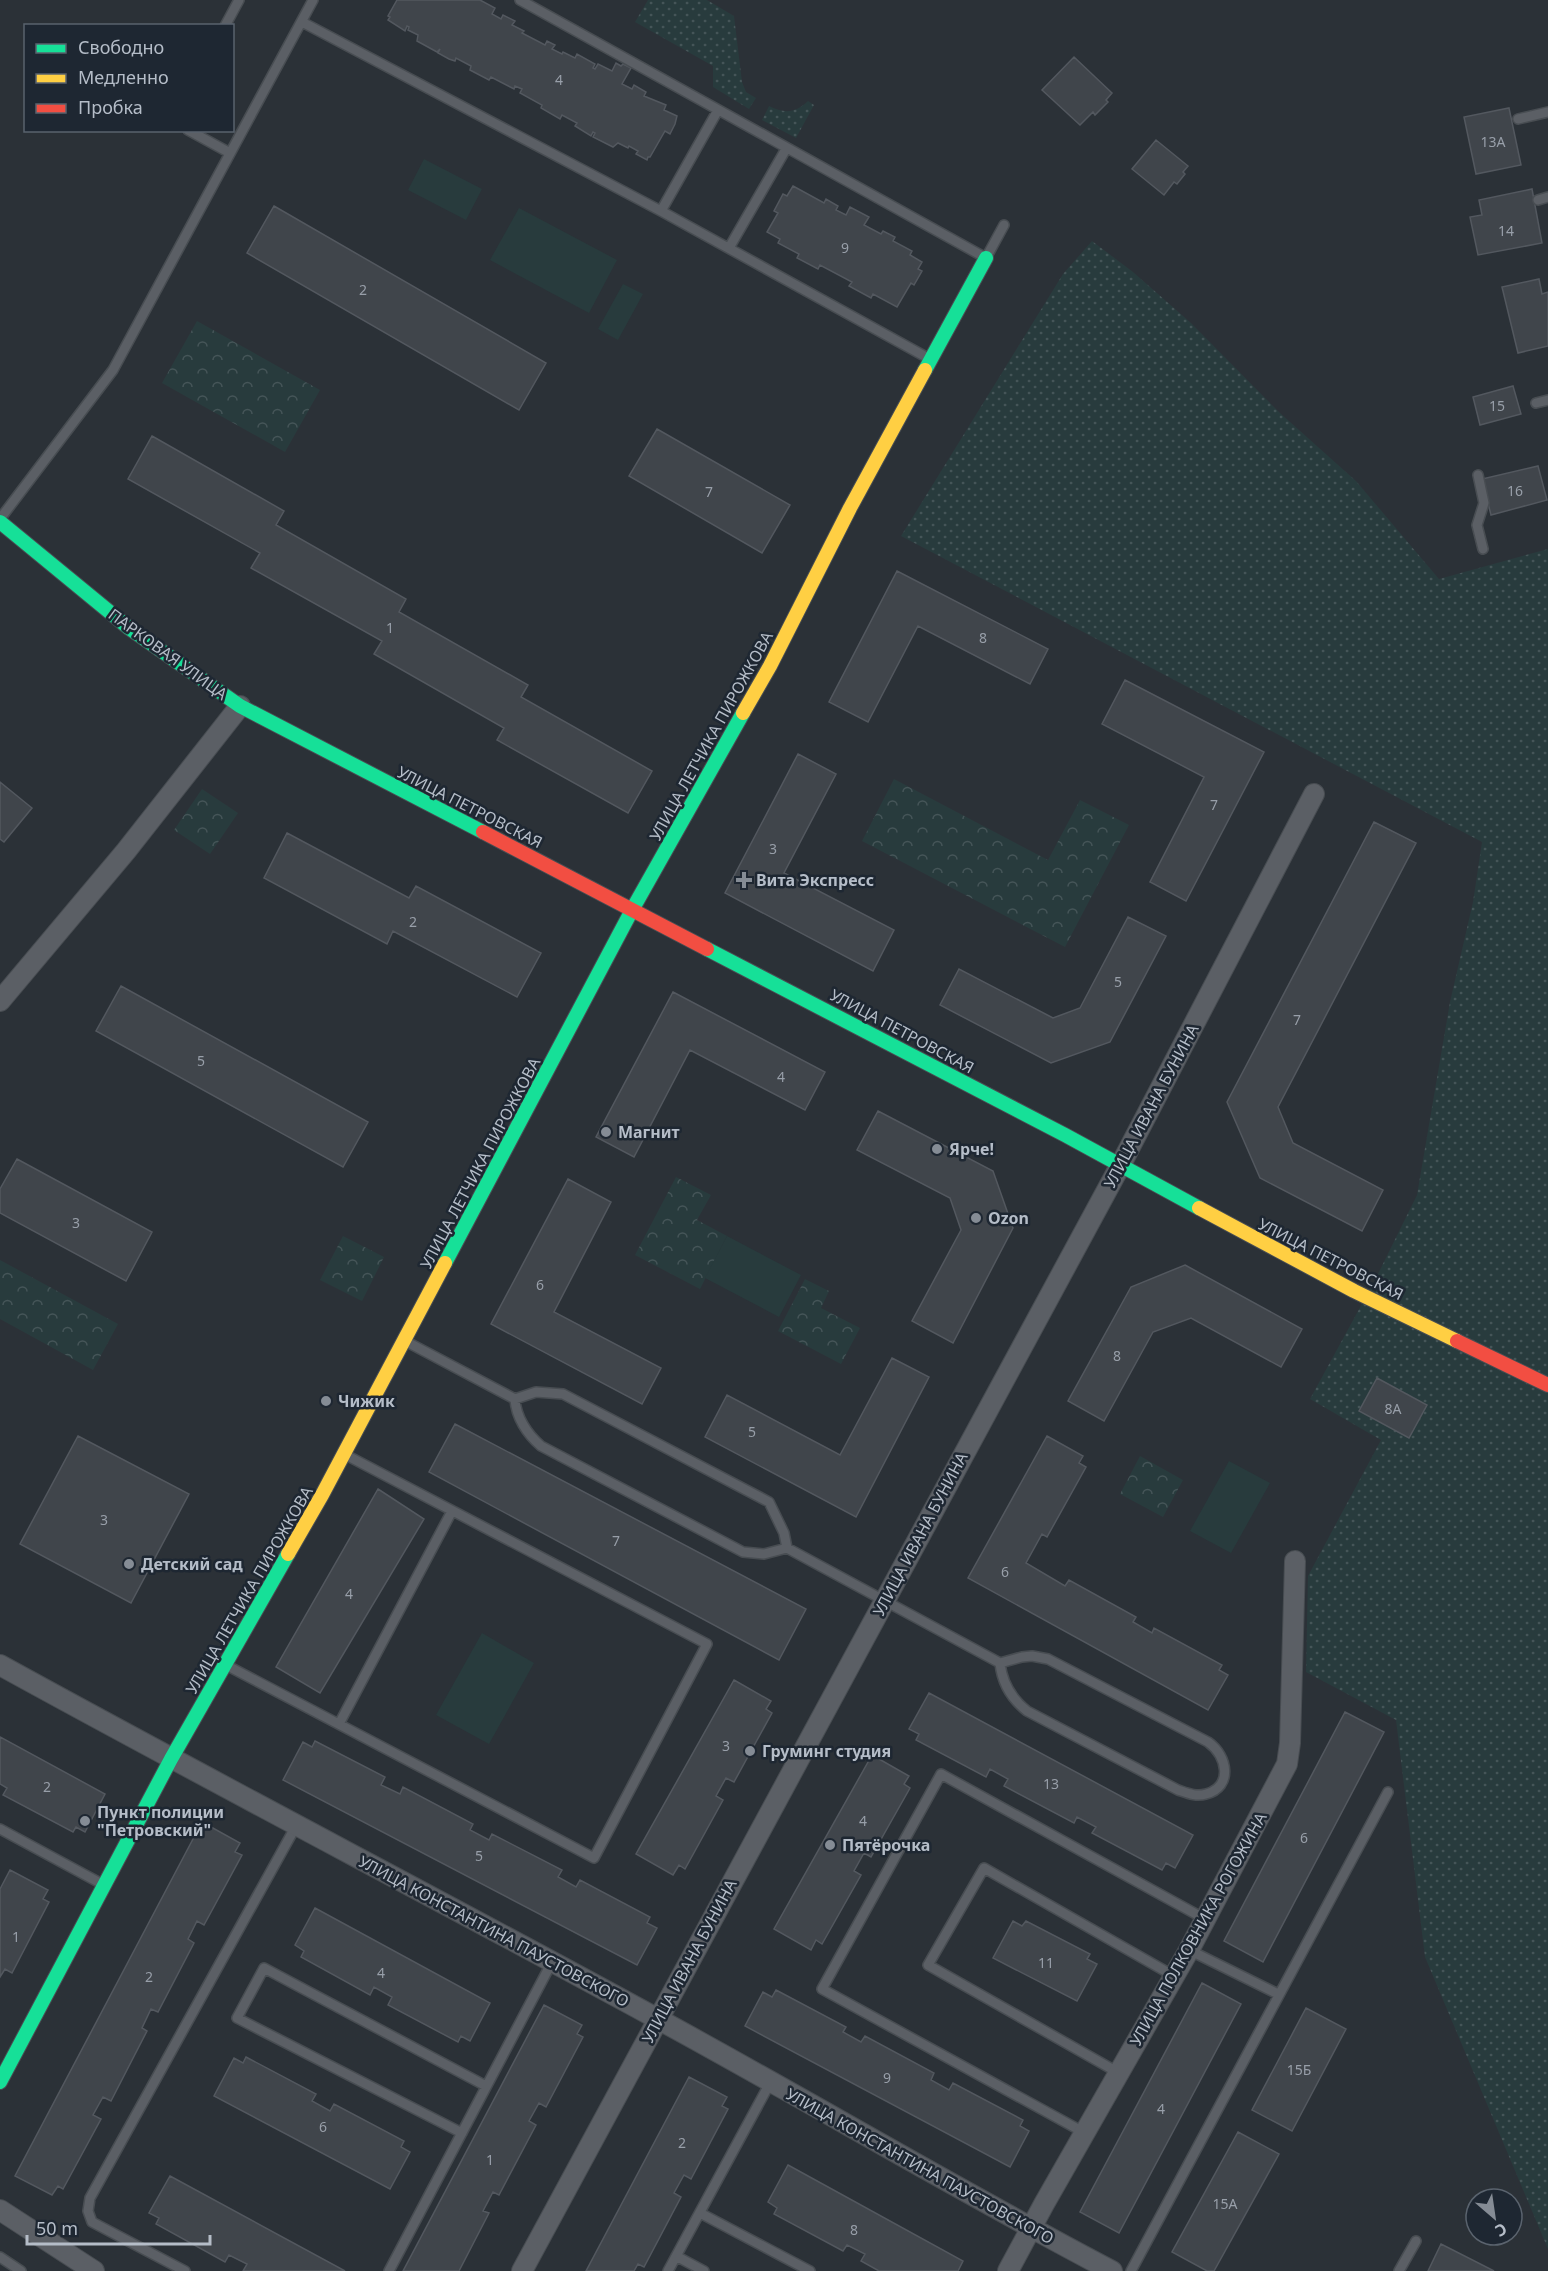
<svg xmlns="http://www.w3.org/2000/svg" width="1548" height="2271" font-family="'Noto Sans',sans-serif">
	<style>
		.grass { fill: url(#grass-dots) }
		.park { fill: url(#park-crowns) }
		.pitch { fill: #283b3d }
		.building { fill: #40454b; stroke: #53585f; stroke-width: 1.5 }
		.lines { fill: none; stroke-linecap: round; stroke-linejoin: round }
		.lane-casing { stroke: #484d52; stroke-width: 12 }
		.street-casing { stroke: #484d52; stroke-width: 22 }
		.fast-casing { stroke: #484d52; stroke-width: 16 }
		.slow-casing { stroke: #484d52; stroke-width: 16 }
		.jam-casing { stroke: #484d52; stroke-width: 16 }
		.lane { stroke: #5b5f65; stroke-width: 9 }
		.street { stroke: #5b5f65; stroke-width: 20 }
		.fast { stroke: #16e098; stroke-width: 14 }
		.slow { stroke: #ffcf43; stroke-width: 14 }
		.jam { stroke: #f24e42; stroke-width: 14 }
		.poi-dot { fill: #858c95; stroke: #1e2732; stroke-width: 2 }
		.labels { text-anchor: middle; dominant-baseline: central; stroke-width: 5; stroke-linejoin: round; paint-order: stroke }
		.number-label { font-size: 14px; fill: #989fa9 }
		.street-label { font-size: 16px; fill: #b5bdc8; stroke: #1e2732 }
		.poi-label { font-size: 16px; font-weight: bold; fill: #b5bdc8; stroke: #1e2732; text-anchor: start }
	</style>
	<defs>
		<pattern id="grass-dots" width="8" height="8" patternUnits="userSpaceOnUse" patternTransform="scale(1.5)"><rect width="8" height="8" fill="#283b3d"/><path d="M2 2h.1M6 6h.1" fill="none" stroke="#455558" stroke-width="1.8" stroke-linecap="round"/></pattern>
		<pattern id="park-crowns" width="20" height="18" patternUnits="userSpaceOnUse" patternTransform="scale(1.5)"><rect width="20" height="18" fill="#283b3d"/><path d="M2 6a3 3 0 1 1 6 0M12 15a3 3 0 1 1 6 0" fill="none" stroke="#455558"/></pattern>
	</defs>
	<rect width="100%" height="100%" fill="#2b3137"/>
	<path class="grass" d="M648,0H707L734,16L742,82L746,92L756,98L749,109L713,87V66L635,22Z
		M808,101L814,105L796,138L762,120L769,106C785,114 795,113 808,101Z
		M1092,241L1133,272L1191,323L1280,413L1356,481L1439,579L1548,549V2249L1425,1957L1396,1720L1306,1672L1308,1576L1381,1440L1310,1399L1375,1280L1417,1195L1450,1002L1473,902L1482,842L901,536L1063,274Z"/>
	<path class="park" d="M197,321L320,390L285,452L162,383Z
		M894,779L1048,860L1080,800L1129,825L1065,947L862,841Z
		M202,789L238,813L210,854L174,830Z
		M676,1177L711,1195L697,1220L727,1236L700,1289L635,1255Z
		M343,1236L384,1257L362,1301L320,1280Z
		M0,1260L118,1324L93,1370L0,1319Z
		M805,1279L829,1291L821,1308L860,1328L841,1364L778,1331Z
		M1140,1456L1183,1480L1163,1517L1120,1494Z"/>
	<path class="pitch" d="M424,159L482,189L466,220L408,190Z
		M519,208L617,260L589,313L490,260Z
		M623,284L643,294L618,340L598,329Z
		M727,1236L801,1275L779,1317L705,1278Z
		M1229,1461L1270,1483L1231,1553L1190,1531Z
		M482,1633L534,1663L489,1744L436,1715Z"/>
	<path class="building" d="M397,0H480L495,8L492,14L501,19L503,15L515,21L512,25L524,31L522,33L545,45L547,41L555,45L552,49L562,54L563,52L575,58L577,54L595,64L593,68L595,69L598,64L612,71L616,63L621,66L623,64L631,68L622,84L632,89L634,85L646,92L644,96L666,105L664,110L677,116L675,124L670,134L665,131L650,157H648L647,160L636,154L638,151L629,146L628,148L618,143L613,147L593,137L595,133L593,132L591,136L575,126L577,123L562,115L560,119L541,108L542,105L520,93L522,89L515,86L514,89L491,77L489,80L470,70L471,66L456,58L455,61L449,59L438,53L440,49L437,52L417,41L418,35L408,30L409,27L407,26L405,31L388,20L390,17L388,16Z
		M1074,57L1112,93L1106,100L1108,102L1095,115L1093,112L1080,125L1042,90Z
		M1509,108L1521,165L1476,174L1464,117Z
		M1156,140L1188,166L1183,172L1185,174L1177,184L1174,182L1164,195L1132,169Z
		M793,186L824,203L826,199L838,206L836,210L846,215L850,207L869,217L864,225L881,234L883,231L895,237L893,241L912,251L910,255L922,262L918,269L922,271L914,285L911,283L897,307L873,294L871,298L849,286L852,282L820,265L818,269L797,258L799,254L778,243L780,239L767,232L778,213L774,211L783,194L787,196Z
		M1532,189L1542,243L1478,255L1470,217L1482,215L1479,200Z
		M274,206L546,363L519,410L247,253Z
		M1539,279L1542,294L1548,292V346L1518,353L1502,287Z
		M1513,386L1521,414L1480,425L1473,397Z
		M657,429L790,505L762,553L629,476Z
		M152,436L284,511L276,525L406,599L399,612L528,685L521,697L652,771L628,813L497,740L504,728L374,654L382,641L251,568L260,553L128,479Z
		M1538,466L1547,500L1491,515L1482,479Z
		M897,571L1048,649L1030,684L918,626L868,722L829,702Z
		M1125,680L1264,752L1186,901L1150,882L1204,777L1102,724Z
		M798,754L836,774L784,873L894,930L873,971L725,893Z
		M0,782L32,808L4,842L0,839Z
		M1374,822L1416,843L1278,1107L1293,1143L1383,1190L1362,1231L1260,1178L1227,1102Z
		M287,833L409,898L416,886L541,953L517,997L393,931L387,944L264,878Z
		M1128,917L1166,936L1110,1042L1051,1063L940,1005L959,969L1053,1018L1080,1008Z
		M121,986L368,1122L343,1167L96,1031Z
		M673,992L825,1072L805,1110L690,1050L634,1157L596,1137Z
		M878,1111L993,1171L1013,1228L953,1343L912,1321L961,1230L950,1198L857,1150Z
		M17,1159L152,1232L126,1281L0,1213V1189Z
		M568,1179L611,1202L554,1312L661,1368L642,1404L491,1324Z
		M1185,1265L1302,1329L1281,1367L1191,1318L1153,1332L1104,1421L1068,1401L1131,1287Z
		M892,1358L929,1377L856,1517L705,1437L727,1395L840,1455Z
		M1377,1378L1427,1405L1409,1438L1359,1411Z
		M455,1424L806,1609L779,1660L429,1472Z
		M78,1436L189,1494L131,1603L20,1544Z
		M1047,1436L1083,1456L1079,1463L1086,1467L1047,1537L1042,1534L1026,1563L1065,1586L1069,1580L1136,1617L1133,1622L1152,1633L1154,1628L1222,1665L1219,1670L1228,1675L1208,1710L968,1578Z
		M378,1489L424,1519L320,1693L276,1667Z
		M734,1680L771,1701L766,1709L772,1713L734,1782L726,1778L716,1796L723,1800L685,1869L679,1865L673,1875L636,1854Z
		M929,1693L1193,1835L1175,1868L1166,1863L1162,1870L1092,1833L1096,1827L1077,1817L1074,1823L1004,1786L1008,1779L990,1769L986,1777L916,1740L919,1734L909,1729Z
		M1345,1712L1384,1732L1263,1962L1224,1941Z
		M0,1737L105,1794L85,1832L76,1827L73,1832L3,1795L7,1788L0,1784Z
		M315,1741L385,1777L381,1785L400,1794L403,1787L473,1824L470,1830L489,1840L492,1834L562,1870L558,1877L576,1887L580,1880L650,1917L647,1923L657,1928L637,1965L283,1780L303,1742L312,1747Z
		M872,1755L909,1776L904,1784L910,1788L871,1857L864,1853L854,1871L861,1875L822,1944L816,1940L811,1950L774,1929Z
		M202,1822L240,1843L235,1852L242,1855L204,1925L197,1921L188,1939L194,1943L158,2012L151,2009L142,2028L147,2031L111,2101L103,2097L93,2115L101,2119L63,2189L58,2186L52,2195L15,2176Z
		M10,1870L48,1890L43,1899L49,1902L12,1973L5,1969L0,1977V1889Z
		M315,1908L490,2003L470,2041L461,2036L458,2042L388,2005L392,1997L374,1987L370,1995L301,1957L304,1951L295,1945Z
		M1013,1921L1022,1926L1026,1921L1090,1954L1087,1959L1097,1964L1077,2001L993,1958Z
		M1202,1983L1241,2004L1119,2233L1080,2212Z
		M776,1990L846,2027L843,2032L861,2042L865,2036L934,2073L931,2080L949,2090L953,2083L1023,2120L1020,2126L1029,2131L1010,2167L745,2026L763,1992L772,1997Z
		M544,2005L582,2025L577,2034L583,2037L546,2107L539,2103L529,2121L536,2125L499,2195L493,2192L483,2211L489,2213L459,2271H403Z
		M1306,2008L1346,2029L1292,2131L1252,2110Z
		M246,2057L316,2094L312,2101L330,2111L334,2104L404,2141L401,2147L410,2152L390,2189L214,2096L234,2058L243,2063Z
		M689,2077L727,2097L722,2106L728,2109L691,2179L684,2175L674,2193L681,2197L644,2267L638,2264L634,2271H586Z
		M1238,2132L1279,2154L1214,2271H1207L1172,2252Z
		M788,2165L963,2261L958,2271H879L861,2261L865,2254L847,2245L843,2251L774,2214L777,2208L768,2202Z
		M170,2176L345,2271H243L247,2264L229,2255L225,2262L156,2224L159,2218L149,2213Z
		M1441,2244L1494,2271H1428Z"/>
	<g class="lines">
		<g class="lane-casing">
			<path id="lane" d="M520,0L986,258L1004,225
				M302,22L661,211L928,358
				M225,26L239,0
				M1518,119L1548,112
				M188,130L230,153
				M1538,200L1548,197
				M661,211L718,110
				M729,248L786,149
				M1536,403L1548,400
				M1478,475L1484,503L1477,525L1483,549
				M0,519L113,370L313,0
				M407,1342L515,1399L536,1392L563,1394L769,1502L784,1533L787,1548
				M515,1399C516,1417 527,1434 541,1446L743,1552L764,1554L787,1548L1000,1663
				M1032,1656L1048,1659L1208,1742C1228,1756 1233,1787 1206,1794C1196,1797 1187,1793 1178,1790L1027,1711C1012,1699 1002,1682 1000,1663L1022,1657Z
				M226,1665L594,1858L707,1644L346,1455
				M339,1724L452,1511
				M0,1829L102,1884
				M1189,1950L1278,1994
				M1119,2073L928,1965L984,1868L1174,1976
				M462,2133L237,2018L264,1968L486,2086
				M1085,2133L822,1989L941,1774L1205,1919
				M700,2213L810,2271
				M676,2256L704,2271
				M0,2257L21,2271
				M185,2271L92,2222L88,2211L90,2198L296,1826
				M389,2271L552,1962
				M668,2271L770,2083
				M1131,2271L1388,1792
				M1399,2271L1416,2241"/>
		</g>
		<g class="street-casing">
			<path id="street" d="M0,1001L126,851L240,706
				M0,1665C218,1785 438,1899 656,2018C809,2101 957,2190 1112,2271
				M0,2210L94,2271
				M522,2271L1120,1166L1314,794
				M1008,2271L1044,2204L1189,1950L1287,1764L1290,1743L1295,1561"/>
		</g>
		<g class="fast-casing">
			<path id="fast" d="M925,370L986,258
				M0,522L129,628L240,706L483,832
				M707,949L1065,1135L1199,1208
				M445,1263L632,910L743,713
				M0,2082L171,1759L288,1554"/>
		</g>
		<g class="slow-casing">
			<path id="slow" d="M743,713L770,666L850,508L925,370
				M1199,1208L1354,1291L1457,1341
				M288,1554L322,1495L445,1263"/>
		</g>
		<g class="jam-casing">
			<path id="jam" d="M483,832L707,949
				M1457,1341L1548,1385"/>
		</g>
		<use href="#lane" class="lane"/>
		<use href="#street" class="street"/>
		<use href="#fast" class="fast"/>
		<use href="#slow" class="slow"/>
		<use href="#jam" class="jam"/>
	</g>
	<g class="poi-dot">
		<path d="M741 871h6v6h6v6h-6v6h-6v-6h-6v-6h6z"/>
		<circle cx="606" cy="1132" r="6"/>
		<circle cx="937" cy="1149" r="6"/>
		<circle cx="976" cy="1218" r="6"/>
		<circle cx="326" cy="1401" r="6"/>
		<circle cx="129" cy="1564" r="6"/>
		<circle cx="750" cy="1751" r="6"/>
		<circle cx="85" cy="1821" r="6"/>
		<circle cx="830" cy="1845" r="6"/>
	</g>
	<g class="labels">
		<g class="number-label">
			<text x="559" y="79">4</text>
			<text x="1493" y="141">13А</text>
			<text x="1506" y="230">14</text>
			<text x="845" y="247">9</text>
			<text x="363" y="289">2</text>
			<text x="1497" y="405">15</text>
			<text x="1515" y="490">16</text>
			<text x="709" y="491">7</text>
			<text x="390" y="627">1</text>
			<text x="983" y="637">8</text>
			<text x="1214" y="804">7</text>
			<text x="773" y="848">3</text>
			<text x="413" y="921">2</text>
			<text x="1118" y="981">5</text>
			<text x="1297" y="1019">7</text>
			<text x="201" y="1060">5</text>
			<text x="781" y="1076">4</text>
			<text x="76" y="1222">3</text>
			<text x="540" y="1284">6</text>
			<text x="1117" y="1355">8</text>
			<text x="1393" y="1408">8А</text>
			<text x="752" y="1431">5</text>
			<text x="104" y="1519">3</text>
			<text x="616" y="1540">7</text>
			<text x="1005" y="1571">6</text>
			<text x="349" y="1593">4</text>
			<text x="726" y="1745">3</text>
			<text x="1051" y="1783">13</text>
			<text x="47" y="1786">2</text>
			<text x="863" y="1820">4</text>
			<text x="1304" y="1837">6</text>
			<text x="479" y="1855">5</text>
			<text x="16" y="1936">1</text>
			<text x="1046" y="1962">11</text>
			<text x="381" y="1972">4</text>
			<text x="149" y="1976">2</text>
			<text x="1299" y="2069">15Б</text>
			<text x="887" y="2077">9</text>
			<text x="1161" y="2108">4</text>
			<text x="323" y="2126">6</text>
			<text x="682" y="2142">2</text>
			<text x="490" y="2159">1</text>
			<text x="1225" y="2203">15А</text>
			<text x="854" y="2229">8</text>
		</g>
		<g class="street-label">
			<text transform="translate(168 654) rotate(36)">ПАРКОВАЯ УЛИЦА</text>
			<text transform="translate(711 736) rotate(-61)">УЛИЦА ЛЕТЧИКА ПИРОЖКОВА</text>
			<text transform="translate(470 807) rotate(27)">УЛИЦА ПЕТРОВСКАЯ</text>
			<text transform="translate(902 1031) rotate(28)">УЛИЦА ПЕТРОВСКАЯ</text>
			<text transform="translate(1151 1106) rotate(-62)">УЛИЦА ИВАНА БУНИНА</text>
			<text transform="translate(480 1163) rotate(-62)">УЛИЦА ЛЕТЧИКА ПИРОЖКОВА</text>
			<text transform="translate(1331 1259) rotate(27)">УЛИЦА ПЕТРОВСКАЯ</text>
			<text transform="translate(920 1534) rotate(-62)">УЛИЦА ИВАНА БУНИНА</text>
			<text transform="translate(249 1590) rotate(-60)">УЛИЦА ЛЕТЧИКА ПИРОЖКОВА</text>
			<text transform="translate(1198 1929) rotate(-61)">УЛИЦА ПОЛКОВНИКА РОГОЖИНА</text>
			<text transform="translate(494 1931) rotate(28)">УЛИЦА КОНСТАНТИНА ПАУСТОВСКОГО</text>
			<text transform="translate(689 1961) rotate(-62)">УЛИЦА ИВАНА БУНИНА</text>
			<text transform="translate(920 2166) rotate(29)">УЛИЦА КОНСТАНТИНА ПАУСТОВСКОГО</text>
		</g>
		<g class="poi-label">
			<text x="756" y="880">Вита Экспресс</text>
			<text x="618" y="1132">Магнит</text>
			<text x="949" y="1149">Ярче!</text>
			<text x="988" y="1218">Ozon</text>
			<text x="338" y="1401">Чижик</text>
			<text x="141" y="1564">Детский сад</text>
			<text x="762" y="1751">Груминг студия</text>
			<text x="97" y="1812">Пункт полиции<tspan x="97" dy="18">"Петровский"</tspan></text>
			<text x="842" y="1845">Пятёрочка</text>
		</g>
	</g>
	<rect x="24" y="24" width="210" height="108" fill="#1e2732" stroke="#5a636e" stroke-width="1.5"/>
	<rect x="36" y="44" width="30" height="9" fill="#16e098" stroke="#5a636e" stroke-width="1.5"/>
	<text x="78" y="54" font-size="18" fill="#b5bdc8">Свободно</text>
	<rect x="36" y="74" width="30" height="9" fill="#ffcf43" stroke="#5a636e" stroke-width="1.5"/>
	<text x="78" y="84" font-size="18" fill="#b5bdc8">Медленно</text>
	<rect x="36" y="104" width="30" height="9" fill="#f24e42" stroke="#5a636e" stroke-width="1.5"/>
	<text x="78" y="114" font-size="18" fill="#b5bdc8">Пробка</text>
	<g transform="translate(1494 2217) rotate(151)"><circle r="28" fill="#1e2732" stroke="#5a636e" stroke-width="1.5"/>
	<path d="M0-4.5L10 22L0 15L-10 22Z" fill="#858c95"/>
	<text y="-9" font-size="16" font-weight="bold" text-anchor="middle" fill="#b5bdc8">С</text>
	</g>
	<path d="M27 2235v9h183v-9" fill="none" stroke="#b5bdc8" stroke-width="3"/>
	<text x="36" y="2235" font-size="18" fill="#b5bdc8" stroke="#1e2732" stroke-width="4.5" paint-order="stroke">50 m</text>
</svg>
